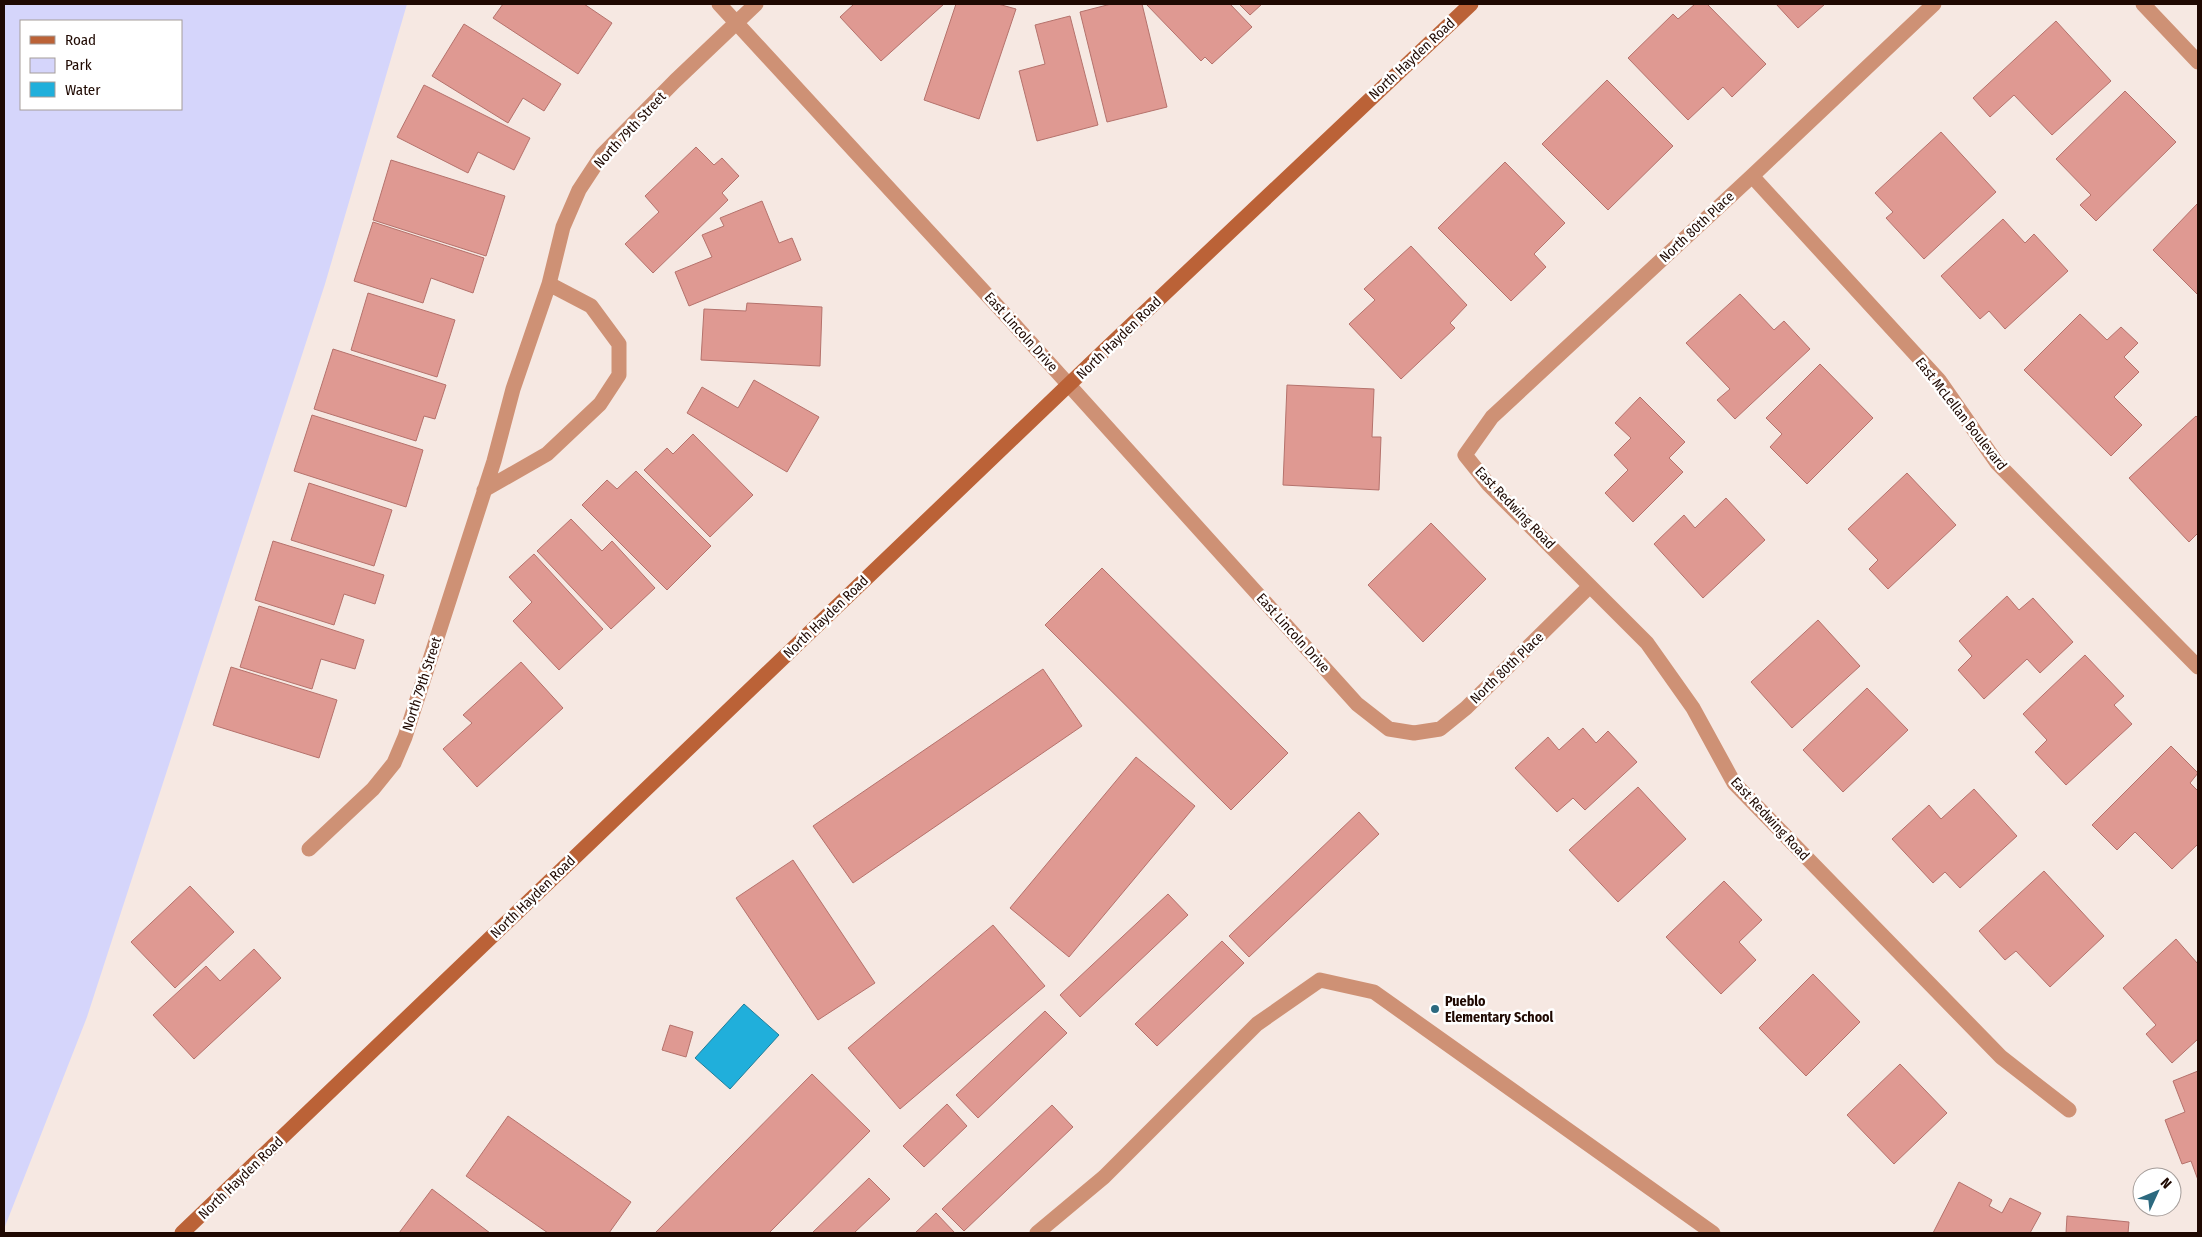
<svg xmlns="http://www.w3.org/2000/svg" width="2202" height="1237" font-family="'Fira Sans Condensed',sans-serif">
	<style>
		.green { fill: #d5d5fb; fill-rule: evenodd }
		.water { fill: #20afdb; stroke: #207d9a }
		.building { fill: #df9992; stroke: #b5726c }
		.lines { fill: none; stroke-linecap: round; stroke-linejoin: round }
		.service { stroke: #ce9175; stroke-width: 15 }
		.minor { stroke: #ce9175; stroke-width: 15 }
		.secondary { stroke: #bb6237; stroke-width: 15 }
		.poi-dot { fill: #2c697f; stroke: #fff; stroke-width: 2 }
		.labels { text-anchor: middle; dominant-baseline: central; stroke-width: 5; stroke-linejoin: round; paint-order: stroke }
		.street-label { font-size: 14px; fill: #1f0902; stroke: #fff }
		.poi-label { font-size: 14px; font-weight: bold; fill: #1f0902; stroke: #fff; text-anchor: start }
	</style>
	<rect width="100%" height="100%" fill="#f6e8e2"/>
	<path class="green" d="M4,4H407L325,284L87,1017L4,1229ZM21,21H181V109H21Z"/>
	<path class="water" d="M744,1004L779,1035L730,1089L695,1058Z"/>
	<path class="building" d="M503,4H584L612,23L578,74L493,18Z
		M854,4H944L881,61L840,17Z
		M956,4H998L1016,9L979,119L924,100Z
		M1111,4H1142L1167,107L1107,122L1080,12Z
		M1146,4H1230L1252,27L1212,64L1205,57L1201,61Z
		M1239,4H1262L1250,15Z
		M1695,4H1707L1766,64L1732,97L1723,87L1688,120L1628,58L1673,14L1678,19Z
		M1776,4H1825L1798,28Z
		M1070,16L1098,125L1037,141L1019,71L1045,64L1035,25Z
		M2056,21L2111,81L2052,135L2014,95L1990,117L1973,98Z
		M464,24L561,84L544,111L523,98L508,123L432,76Z
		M1607,80L1673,146L1608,210L1542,144Z
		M424,85L530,138L514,170L478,152L468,173L397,137Z
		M2125,91L2176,142L2096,221L2080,205L2091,195L2056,159Z
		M1941,132L1996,192L1924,259L1886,218L1893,212L1875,193Z
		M696,147L714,165L722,158L739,176L722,193L728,200L653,273L625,244L659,212L645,196Z
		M391,160L505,196L486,256L373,220Z
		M1505,162L1565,223L1534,254L1546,267L1511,301L1438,228Z
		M762,201L779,243L792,238L801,260L689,306L675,272L712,257L702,235L724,226L720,218Z
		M2198,203V295L2153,250Z
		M2003,219L2025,243L2034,234L2068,271L2005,329L1989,311L1980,319L1941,276Z
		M373,222L484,258L473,293L431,278L423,303L354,281Z
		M1411,246L1467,305L1450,323L1455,328L1401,379L1349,324L1375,300L1364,289Z
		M368,293L455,320L437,377L351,350Z
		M1740,294L1774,330L1784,321L1810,349L1735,419L1717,400L1730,389L1686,343Z
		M747,303L822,307L820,366L701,360L704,309L746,311Z
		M2080,314L2107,340L2121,327L2138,343L2124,357L2139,372L2114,397L2142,425L2111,456L2024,370Z
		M333,349L446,385L435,419L424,416L416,441L314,409Z
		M1820,364L1873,418L1807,484L1770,447L1782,434L1766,418Z
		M754,380L819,417L787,472L687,413L702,387L738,408Z
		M1287,385L1374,389L1372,437H1381L1379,490L1283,485Z
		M1640,397L1685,442L1669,458L1683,472L1633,522L1605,493L1628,470L1614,455L1631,438L1615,423Z
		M312,415L423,450L406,507L294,471Z
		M2196,416L2198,418V533L2189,542L2129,478Z
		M693,434L753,495L710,537L644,470L667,448L673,454Z
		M636,471L711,546L667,590L582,505L607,480L617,489Z
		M1907,473L1956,525L1888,589L1869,569L1878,560L1848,529Z
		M309,483L392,510L374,566L291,540Z
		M1726,498L1765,540L1703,598L1654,544L1684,515L1695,528Z
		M571,519L602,551L612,541L655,588L611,629L537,551Z
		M1431,523L1486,579L1423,642L1368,585Z
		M273,541L384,575L375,604L344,594L334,625L255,600Z
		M534,554L603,629L559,670L513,621L532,602L509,577Z
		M1102,568L1288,753L1231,810L1045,625Z
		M2007,596L2019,610L2033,598L2073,642L2040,673L2027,659L1984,699L1958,670L1972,656L1959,641Z
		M259,606L364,640L355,669L321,659L312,689L240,667Z
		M1818,620L1860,666L1792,728L1751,682Z
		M2085,655L2124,696L2114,705L2132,724L2066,785L2035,752L2047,740L2023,714Z
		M521,662L563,708L477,787L443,749L472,723L463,715Z
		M231,667L337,700L319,758L213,725Z
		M1043,669L1082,726L853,883L813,826Z
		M1867,688L1908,730L1843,792L1803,750Z
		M1583,728L1596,743L1608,731L1637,762L1585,810L1573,798L1557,812L1515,768L1548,737L1559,750Z
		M2171,746L2198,773L2190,783L2198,791V844L2172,869L2135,832L2117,850L2092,825Z
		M1136,757L1195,806L1069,957L1010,908Z
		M1638,787L1686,839L1618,902L1569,850Z
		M1974,789L2017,836L1960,888L1945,872L1933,883L1892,839L1929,805L1941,819Z
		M1359,812L1379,834L1249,957L1229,936Z
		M793,860L875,983L818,1020L736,898Z
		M2044,871L2104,936L2050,987L2016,951L2005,960L1979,931Z
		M1724,881L1762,920L1739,942L1756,960L1721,994L1666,937Z
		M190,886L234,932L175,988L131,942Z
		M1168,894L1188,915L1080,1017L1060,995Z
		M993,925L1045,986L900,1109L848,1048Z
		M2176,939L2198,964V1039L2172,1063L2146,1034L2156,1025L2123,988Z
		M1222,941L1244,963L1157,1046L1135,1024Z
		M254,949L281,978L194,1059L153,1015L206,966L220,981Z
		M1813,974L1860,1022L1806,1076L1759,1028Z
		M1045,1011L1067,1033L978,1118L956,1095Z
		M670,1025L693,1032L686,1057L662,1050Z
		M1900,1064L1947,1113L1894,1164L1847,1115Z
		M2198,1071V1180L2191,1161L2182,1164L2165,1120L2185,1112L2173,1081Z
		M812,1074L870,1131L769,1233H655Z
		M947,1104L967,1126L924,1167L903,1146Z
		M1052,1105L1073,1127L964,1231L942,1209Z
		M508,1116L631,1202L609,1233H548L466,1176Z
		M869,1178L890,1199L854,1233H812Z
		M1959,1182L1992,1200L1989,1206L2002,1213L2010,1198L2041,1213L2030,1233H1933Z
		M432,1189L490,1233H399Z
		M936,1213L955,1233H915Z
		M2067,1216L2129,1222L2128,1233H2066Z"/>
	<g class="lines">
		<path class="service" d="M1037,1233L1104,1177L1257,1024L1320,980L1374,992L1713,1233"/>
		<path class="minor" d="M719,4L1012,322L1357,704L1389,729L1414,733L1440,729L1466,708L1590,586
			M1934,4L1752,176L1492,417L1465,455L1489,485L1647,643L1693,708L1734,783L2001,1057L2069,1110
			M2143,4L2198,62
			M1752,176L1939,380L1997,463L2198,667
			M484,490L547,454L600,404L619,375V344L591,306L549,284
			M309,849L373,789L394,763L405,737L494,461L513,389L549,284L563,227L579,190L602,155L675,81L756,4"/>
		<path class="secondary" d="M182,1233L1106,349L1471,4"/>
	</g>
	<circle class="poi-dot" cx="1435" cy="1009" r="5"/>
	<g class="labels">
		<g class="street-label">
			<text transform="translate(1412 59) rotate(-43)">North Hayden Road</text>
			<text transform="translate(630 130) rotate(-47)">North 79th Street</text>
			<text transform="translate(1697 227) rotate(-43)">North 80th Place</text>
			<text transform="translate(1021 332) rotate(48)">East Lincoln Drive</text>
			<text transform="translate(1119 338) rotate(-44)">North Hayden Road</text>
			<text transform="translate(1961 414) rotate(52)">East McLellan Boulevard</text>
			<text transform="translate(1515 508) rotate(46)">East Redwing Road</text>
			<text transform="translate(826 617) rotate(-44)">North Hayden Road</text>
			<text transform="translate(1293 633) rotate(48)">East Lincoln Drive</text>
			<text transform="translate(1507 668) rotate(-44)">North 80th Place</text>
			<text transform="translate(422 684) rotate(-72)">North 79th Street</text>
			<text transform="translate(1770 819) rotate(47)">East Redwing Road</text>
			<text transform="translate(533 897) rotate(-44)">North Hayden Road</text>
			<text transform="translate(241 1178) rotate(-44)">North Hayden Road</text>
		</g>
		<g class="poi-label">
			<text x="1445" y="1001">Pueblo<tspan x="1445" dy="16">Elementary School</tspan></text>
		</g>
	</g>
	<rect width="2202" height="1237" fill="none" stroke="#1f0902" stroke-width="10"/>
	<rect x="20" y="20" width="162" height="90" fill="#ffffff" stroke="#a59d9a"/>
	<rect x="30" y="36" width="25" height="8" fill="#bb6237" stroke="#a59d9a"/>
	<text x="65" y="45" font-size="15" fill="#1f0902">Road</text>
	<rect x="30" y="58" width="25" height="15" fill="#d5d5fb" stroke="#a59d9a"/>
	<text x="65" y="70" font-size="15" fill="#1f0902">Park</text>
	<rect x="30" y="82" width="25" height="15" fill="#20afdb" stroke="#a59d9a"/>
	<text x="65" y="95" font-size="15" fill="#1f0902">Water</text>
	<g transform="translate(2157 1192) rotate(46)"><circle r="24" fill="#ffffff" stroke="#a59d9a"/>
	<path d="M0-4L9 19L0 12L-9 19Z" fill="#2c697f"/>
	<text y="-8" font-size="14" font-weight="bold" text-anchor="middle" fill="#1f0902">N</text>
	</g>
</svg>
